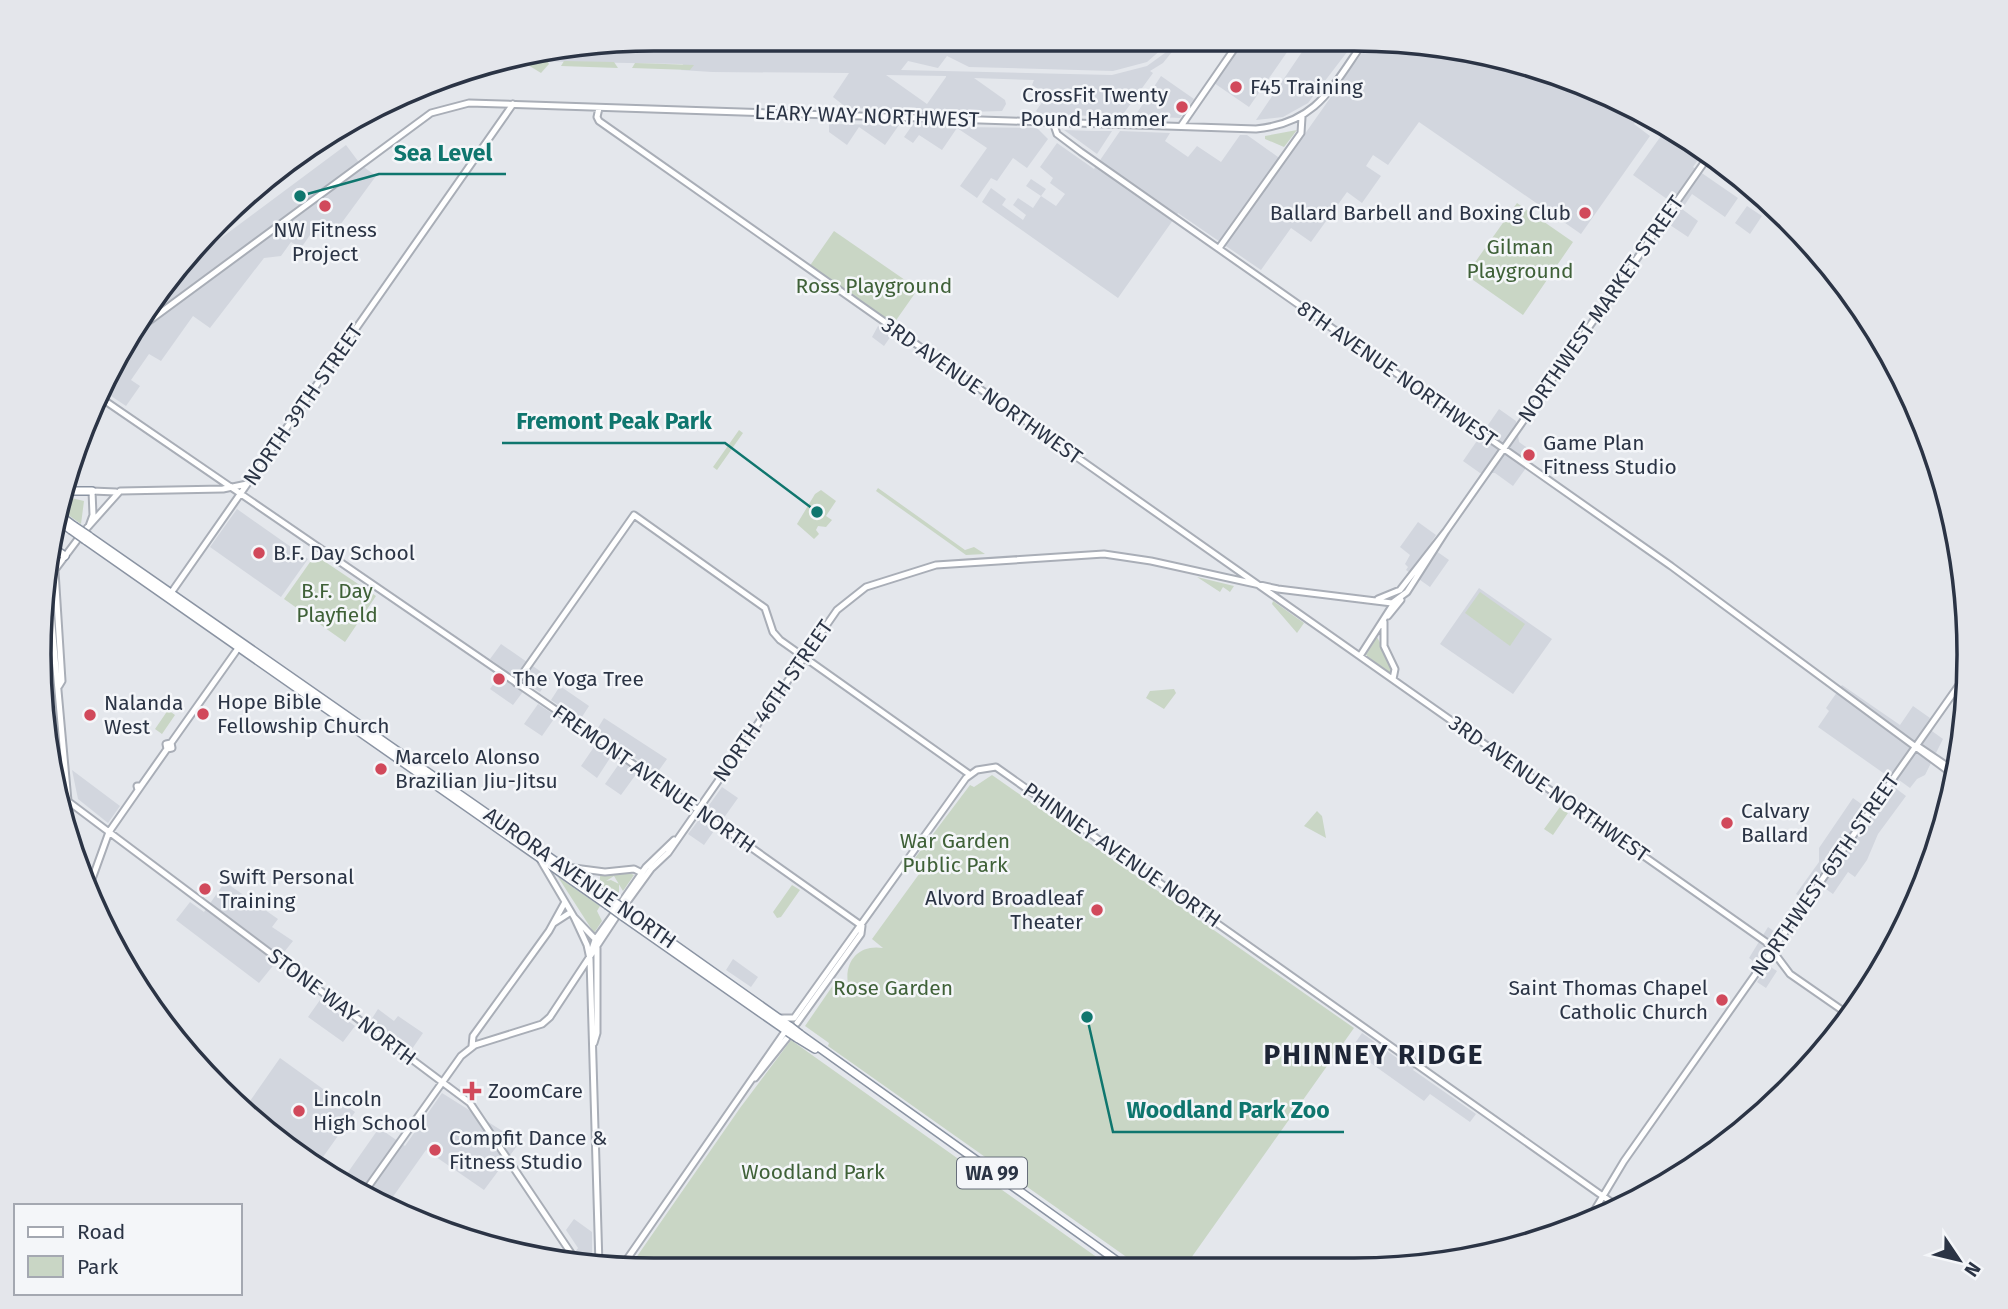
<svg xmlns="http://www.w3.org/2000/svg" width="2008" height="1309" font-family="'Fira Sans',sans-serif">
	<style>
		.built { fill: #d2d6de; fill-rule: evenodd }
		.green { fill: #c9d6c5 }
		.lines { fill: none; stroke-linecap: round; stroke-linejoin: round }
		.secondary-casing { stroke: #a9aeb7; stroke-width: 9 }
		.highway-casing { stroke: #8b94a3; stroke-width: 10 }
		.secondary { stroke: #fff; stroke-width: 5 }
		.highway { stroke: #fff; stroke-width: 7 }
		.highway-bridge-casing { stroke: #8b94a3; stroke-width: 10; stroke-linecap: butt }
		.highway-bridge { stroke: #fff; stroke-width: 7 }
		.poi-dot { fill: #d1495b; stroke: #f4f6f9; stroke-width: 2.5 }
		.labels { text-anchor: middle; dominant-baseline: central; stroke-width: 5; stroke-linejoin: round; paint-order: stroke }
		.shield { fill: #f4f6f9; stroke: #676e7b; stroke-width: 2 }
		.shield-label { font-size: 19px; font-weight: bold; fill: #2b3445 }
		.poi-label { font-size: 21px; fill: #2b3445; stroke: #f4f6f9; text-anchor: start }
		.street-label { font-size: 21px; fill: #2b3445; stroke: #f4f6f9 }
		.park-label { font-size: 21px; fill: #3f6138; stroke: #f4f6f9 }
		.district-label { font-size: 28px; font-weight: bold; letter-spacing: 2px; fill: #1d2536; stroke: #f4f6f9 }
		.rim { fill: none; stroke: #2b3445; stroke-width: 3.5 }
		.leader { fill: none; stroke: #0f766e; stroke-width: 2.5 }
		.callout-dot { fill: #0f766e; stroke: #f4f6f9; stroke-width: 2.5 }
		.callout-label { font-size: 23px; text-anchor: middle; font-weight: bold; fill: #0f766e; stroke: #f4f6f9; stroke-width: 5; stroke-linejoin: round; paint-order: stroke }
	</style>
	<rect width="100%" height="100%" fill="#e4e7ec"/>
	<path class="built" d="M655,39L1170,42L1147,62L1113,71L969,67L947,56L938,68L908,61L901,70L1112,75L1147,66L1180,42L1163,63L1150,71L1153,73L1121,117L1039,114L1036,111L1047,95L1032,85L1034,80L974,78L1005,100L1006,104L1002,111L967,112L958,127L1037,128L1048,139L1027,168L1013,158L997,181L991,178L977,198L960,186L987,148L957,128L942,150L919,135L913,143L904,137L923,110L847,108L833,97L849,73L712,72L681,70L683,64L520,61ZM886,75L946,76V77L927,104Z
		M1242,43L1292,45L1249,107L1214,83Z
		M1308,43H1354L1308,103L1283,117L1256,120Z
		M1369,43L1434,44L1626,102L1642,113L1634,124L1650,136L1581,234L1419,122L1388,165L1373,155L1366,166L1381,176L1362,203L1347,192L1311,242L1291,228L1261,270L1178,213L1118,298L982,202L991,188L1006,199L1002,205L1023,220L1026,215L1013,205L1018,198L1033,208L1041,196L1026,186L1031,179L1046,189L1041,196L1056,206L1065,194L1050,183L1053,178L1040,167L1057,143L1094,169L1120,131L1170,133L1165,141L1188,157L1197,146L1221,162L1240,135H1247L1285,162Z
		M1161,76L1194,99L1180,118L1135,116Z
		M829,124L899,125L885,145L859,127L847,145L829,132Z
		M1666,129L1703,153L1693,167L1738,198L1725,217L1692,194L1682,209L1698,221L1688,237L1670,225L1681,209L1633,175Z
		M1064,130L1094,131H1112L1097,154Z
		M346,145L361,165L376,176L335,232L319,222L301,248L291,242L281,256L264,258L210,328L193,316L161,361L149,354L131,380L140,386L126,406L102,390L166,279Z
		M1747,206L1762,216L1750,234L1735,223Z
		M878,326L891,336L884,346L872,337Z
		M1499,409L1516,421L1519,442L1536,454L1513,486L1495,473H1480L1463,461Z
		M237,509L308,559L281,597L210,547Z
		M1418,522L1436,535L1429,546L1449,560L1430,587L1406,570L1408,567L1405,564L1410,555L1400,547Z
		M1479,588L1552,639L1513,694L1440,644Z
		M501,644L550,678L540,692L528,685L513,705L490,689L504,669L490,659Z
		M1842,685L1900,725L1913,706L1930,718L1925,726L1943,739L1925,775L1917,779L1910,788L1899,780L1894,787L1906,796L1878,834L1867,860L1855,877L1848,872L1833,894L1823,887L1812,904L1796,894L1819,862V848L1853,798L1867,808L1889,777L1818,727L1829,711L1826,708Z
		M560,686L589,706L580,720L551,700Z
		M538,704L556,716L542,736L524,724Z
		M604,718L667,759L657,773L596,731Z
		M596,744L612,755L597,778L581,766Z
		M621,761L637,773L621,795L605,784Z
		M72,770L120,806L108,823L78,799Z
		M722,787L738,798L723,819L707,808Z
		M701,817L716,828L704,845L688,834Z
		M225,882L278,919L272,927L293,941L259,983L176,920L190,902L204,912Z
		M1768,927L1778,934L1760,960L1777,971L1766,988L1757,982L1765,970L1749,958Z
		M733,959L758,977L751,987L726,970Z
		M320,1000L355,1026L343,1042L308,1017Z
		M378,1009L394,1021L398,1016L423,1033L412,1049L371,1020Z
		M1362,1033L1404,1063L1420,1040L1429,1046L1413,1070L1476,1114L1470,1122L1430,1094L1424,1101L1351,1049Z
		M280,1058L355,1112L318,1164L243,1111Z
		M442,1093L520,1142L484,1190L426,1150L385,1208L344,1178L379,1128L405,1146Z
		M574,1219L592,1232V1265L567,1263L578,1248L566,1230Z"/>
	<path class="green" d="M527,59L547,60L549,64L541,73L528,65L500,64Z
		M564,61L614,62L618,68L561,66Z
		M635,63L694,65L690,70L632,68Z
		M1297,130L1284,147L1265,139V136Z
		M1517,203L1573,242L1523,315L1466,275Z
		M834,231L918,289L892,326L809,267Z
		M739,430L743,433L717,470L713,467Z
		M878,488L965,550L974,547L985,554L966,555L876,491Z
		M821,490L836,501L826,516L832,520L826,527L818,526L816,530L819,534L814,539L797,524L815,494Z
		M67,497L84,501L81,524L64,512Z
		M315,555L376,596L345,642L284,599Z
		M1197,577L1234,586L1230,592L1223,587L1220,592Z
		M1480,592L1525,624L1510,646L1465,613Z
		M1273,601L1304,623L1297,633L1272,604Z
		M1377,637L1394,669L1392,675L1366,655Z
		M1174,689L1176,693L1164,709L1146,698L1150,691Z
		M168,710L175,715L162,734L155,729Z
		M992,775L1354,1028L1184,1268H1142L828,1046L829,1043L805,1026L838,978L848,984C844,960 860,944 883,948L872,939L922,870L912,862L970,785L974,787Z
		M1560,807L1568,813L1553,835L1544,829Z
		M1317,811L1322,816L1326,838L1304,826Z
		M627,872L634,875L623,891L614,876L606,881L611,880L619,884V897L600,884V875Z
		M558,877L600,906L597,911L602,921L594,933Z
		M792,885L800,890L781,917L777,918L773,912Z
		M791,1040L819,1060L1112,1268L631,1265L740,1108Z"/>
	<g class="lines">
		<g class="secondary-casing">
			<path id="secondary" d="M599,108L597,117L599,121L1766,942L1790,974L1849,1015
				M1053,122L1057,134L1081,152L1671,566L1955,776
				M1181,126L1239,42
				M1219,248L1301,133L1302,117
				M137,330L431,113L469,103L1256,129C1316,123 1331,89 1363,43
				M98,396L588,732L862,926
				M89,526L93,515L92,491L116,492
				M87,528L120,491L223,489L247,484
				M55,571L62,681L59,686
				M48,579L78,539
				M48,580L68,801
				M171,593L513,104
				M1378,599L1400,590L1446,531L1708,157
				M41,607L49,596
				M1388,616L1401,600
				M1384,622V646L1395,669L1393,679
				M1360,656L1394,603
				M516,683L634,515L765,608L773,632L780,640L969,774
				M171,743L239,647
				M1919,747L1956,772
				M141,786L167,749L172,748L171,743L166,744L167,749
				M57,793L470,1103L579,1265
				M541,861L574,917L599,943
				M566,867L605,872L634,869L642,873
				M91,882L109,832L141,786H137L138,790
				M623,900L646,867L674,840
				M627,902L651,869L668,853L837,610L866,587L936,565L1104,554L1151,561L1278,589L1392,603L1407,592L1446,531
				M574,917L587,945L590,959L599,1265
				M554,923L571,912
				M591,952L595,940L613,915
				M780,1018H794L966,778L977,770L996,767L1621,1209
				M797,1023L861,934L862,926
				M594,1043L597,1033V948
				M472,1046L473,1036L549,931L565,902
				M755,1078L787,1038
				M363,1194L461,1056L475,1045L542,1024L550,1017L616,917
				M1588,1221L1624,1161L1966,675
				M623,1265L786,1030"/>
		</g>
		<g class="highway-casing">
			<path id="highway" d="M69,491H92
				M62,517L74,526
				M61,523L71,530
				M89,536L611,900
				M85,540L607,905
				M55,549L65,556
				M626,910L791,1027
				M622,916L788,1032
				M800,1034L1127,1268
				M797,1038L815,1049"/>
		</g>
		<use href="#secondary" class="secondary"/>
		<use href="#highway" class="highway"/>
		<g class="highway-bridge-casing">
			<path id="highway-bridge" d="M74,526L89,536
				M71,530L85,540
				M611,900L626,910
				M607,905L622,916
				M791,1027L800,1034
				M788,1032L797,1038"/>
		</g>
		<use href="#highway-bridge" class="highway-bridge"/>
	</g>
	<g class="poi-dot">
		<circle cx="1236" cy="87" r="7"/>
		<circle cx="1182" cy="107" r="7"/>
		<circle cx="325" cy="206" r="7"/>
		<circle cx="1585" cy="213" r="7"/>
		<circle cx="1529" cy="455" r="7"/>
		<circle cx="259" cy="553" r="7"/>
		<circle cx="499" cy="679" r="7"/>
		<circle cx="203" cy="714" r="7"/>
		<circle cx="90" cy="715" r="7"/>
		<circle cx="381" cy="769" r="7"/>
		<circle cx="1727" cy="823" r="7"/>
		<circle cx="205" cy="889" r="7"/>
		<circle cx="1097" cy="910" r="7"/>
		<circle cx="1722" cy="1000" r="7"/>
		<path d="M468.5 1080.5h7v7h7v7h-7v7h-7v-7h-7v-7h7z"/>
		<circle cx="299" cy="1111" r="7"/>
		<circle cx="435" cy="1150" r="7"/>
	</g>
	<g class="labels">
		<rect class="shield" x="957" y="1157.5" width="70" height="31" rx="5"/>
		<g class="shield-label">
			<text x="992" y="1173">WA 99</text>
		</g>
		<g class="poi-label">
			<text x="1250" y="87">F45 Training</text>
			<text x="1168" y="95" text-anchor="end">CrossFit Twenty<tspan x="1168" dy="24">Pound Hammer</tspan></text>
			<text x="1571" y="213" text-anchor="end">Ballard Barbell and Boxing Club</text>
			<text x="325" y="230" text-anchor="middle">NW Fitness<tspan x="325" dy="24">Project</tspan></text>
			<text x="1543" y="443">Game Plan<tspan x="1543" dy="24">Fitness Studio</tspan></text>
			<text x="273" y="553">B.F. Day School</text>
			<text x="513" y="679">The Yoga Tree</text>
			<text x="217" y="702">Hope Bible<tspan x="217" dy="24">Fellowship Church</tspan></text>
			<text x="104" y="703">Nalanda<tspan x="104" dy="24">West</tspan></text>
			<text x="395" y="757">Marcelo Alonso<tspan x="395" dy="24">Brazilian Jiu-Jitsu</tspan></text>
			<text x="1741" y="811">Calvary<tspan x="1741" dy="24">Ballard</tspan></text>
			<text x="219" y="877">Swift Personal<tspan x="219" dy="24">Training</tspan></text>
			<text x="1083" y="898" text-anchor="end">Alvord Broadleaf<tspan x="1083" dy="24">Theater</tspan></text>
			<text x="1708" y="988" text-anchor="end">Saint Thomas Chapel<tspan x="1708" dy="24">Catholic Church</tspan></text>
			<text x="488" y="1091">ZoomCare</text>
			<text x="313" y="1099">Lincoln<tspan x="313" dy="24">High School</tspan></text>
			<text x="449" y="1138">Compfit Dance &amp;<tspan x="449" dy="24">Fitness Studio</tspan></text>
		</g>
		<g class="street-label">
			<text transform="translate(867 116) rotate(2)">LEARY WAY NORTHWEST</text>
			<text transform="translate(1601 309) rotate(-55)">NORTHWEST MARKET STREET</text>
			<text transform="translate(1397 374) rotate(35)">8TH AVENUE NORTHWEST</text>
			<text transform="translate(982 391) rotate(35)">3RD AVENUE NORTHWEST</text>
			<text transform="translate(303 405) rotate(-55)">NORTH 39TH STREET</text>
			<text transform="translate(773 701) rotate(-55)">NORTH 46TH STREET</text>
			<text transform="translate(654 779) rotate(35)">FREMONT AVENUE NORTH</text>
			<text transform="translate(1549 789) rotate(35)">3RD AVENUE NORTHWEST</text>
			<text transform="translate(1122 855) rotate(35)">PHINNEY AVENUE NORTH</text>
			<text transform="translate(1825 875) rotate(-55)">NORTHWEST 65TH STREET</text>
			<text transform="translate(580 878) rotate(35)">AURORA AVENUE NORTH</text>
			<text transform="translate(342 1007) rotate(37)">STONE WAY NORTH</text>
		</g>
		<g class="park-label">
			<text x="1520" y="247">Gilman<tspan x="1520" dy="24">Playground</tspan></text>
			<text x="874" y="286">Ross Playground</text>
			<text x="337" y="591">B.F. Day<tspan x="337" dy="24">Playfield</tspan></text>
			<text x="955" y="841">War Garden<tspan x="955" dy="24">Public Park</tspan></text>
			<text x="893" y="988">Rose Garden</text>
			<text x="813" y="1172">Woodland Park</text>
		</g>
		<g class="district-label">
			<text x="1374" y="1054">PHINNEY RIDGE</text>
		</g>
	</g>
	<path d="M0 0H2008V1309H0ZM654 51H1354A603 603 0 0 1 1957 654V655A603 603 0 0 1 1354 1258H654A603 603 0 0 1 51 655V654A603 603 0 0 1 654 51Z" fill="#e4e6eb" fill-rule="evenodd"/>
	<path class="rim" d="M654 51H1354A603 603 0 0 1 1957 654V655A603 603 0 0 1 1354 1258H654A603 603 0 0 1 51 655V654A603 603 0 0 1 654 51Z"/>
	<path class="leader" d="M300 196L379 174H506M817 512L725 443H502M1087 1017L1113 1132H1344"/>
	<g class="callout-dot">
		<circle cx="300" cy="196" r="7"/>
		<circle cx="817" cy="512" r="7"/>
		<circle cx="1087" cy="1017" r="7"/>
	</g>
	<g class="callout-label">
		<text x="443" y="161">Sea Level</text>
		<text x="614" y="429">Fremont Peak Park</text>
		<text x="1228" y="1118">Woodland Park Zoo</text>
	</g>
	<rect x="14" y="1204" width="228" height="91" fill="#f4f6f9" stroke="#a4a8b1" stroke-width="2"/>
	<rect x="28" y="1227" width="35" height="10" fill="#ffffff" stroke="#a4a8b1" stroke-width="2"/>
	<text x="77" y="1239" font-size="21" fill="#2b3445">Road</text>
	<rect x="28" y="1256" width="35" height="21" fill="#c9d6c5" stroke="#a4a8b1" stroke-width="2"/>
	<text x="77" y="1274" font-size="21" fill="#2b3445">Park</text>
	<g transform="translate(1959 1260) rotate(125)" stroke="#f4f6f9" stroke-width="5" paint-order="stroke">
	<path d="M0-5L12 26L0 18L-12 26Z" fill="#2b3445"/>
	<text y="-10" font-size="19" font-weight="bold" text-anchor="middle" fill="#2b3445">N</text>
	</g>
</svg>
